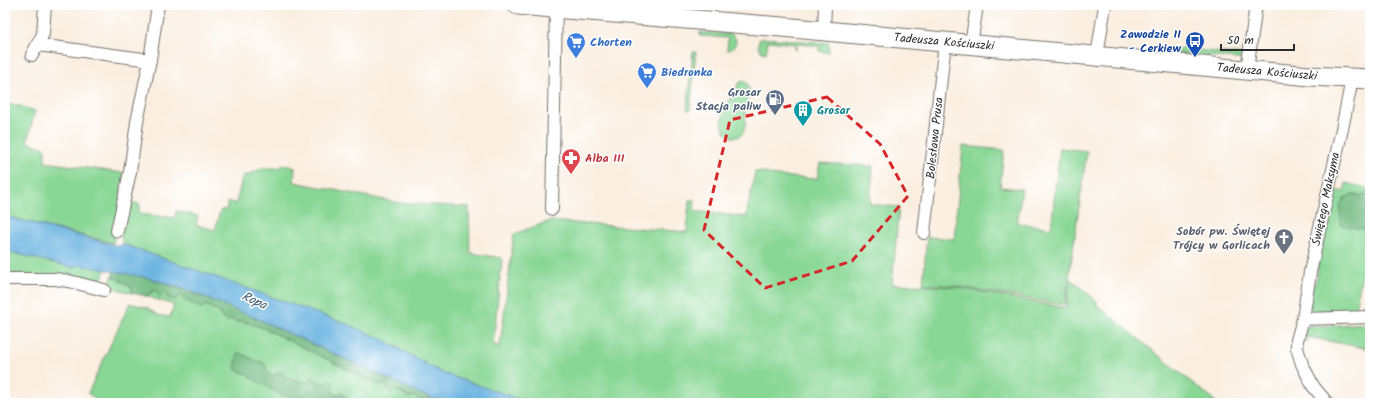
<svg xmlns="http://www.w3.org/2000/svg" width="1375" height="408" font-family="Kalam,sans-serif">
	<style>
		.green { fill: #89d795; stroke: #5a8160 }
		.forest { fill: #6eb87e; stroke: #4c7254 }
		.water { fill: #68b2e0; stroke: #4a6e86 }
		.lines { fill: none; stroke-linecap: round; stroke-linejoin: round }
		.minor-casing { stroke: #736f6a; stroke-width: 14 }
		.primary-casing { stroke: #736f6a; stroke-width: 21 }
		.minor { stroke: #fff; stroke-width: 12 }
		.primary { stroke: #fff; stroke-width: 19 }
		.marked { fill: none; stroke: #d62828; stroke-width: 3; stroke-dasharray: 8 5; stroke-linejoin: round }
		.labels { text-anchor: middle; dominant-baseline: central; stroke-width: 3; stroke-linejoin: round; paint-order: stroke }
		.transit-label { font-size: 12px; font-weight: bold; fill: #164399; stroke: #fff; text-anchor: end }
		.shop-label { font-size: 12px; font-weight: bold; fill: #366cbe; stroke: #fff; text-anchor: start }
		.street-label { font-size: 12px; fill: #2b2b2b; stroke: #fff }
		.service-label { font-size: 12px; font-weight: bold; fill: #4e5e75; stroke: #fff; text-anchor: end }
		.culture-label { font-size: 12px; font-weight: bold; fill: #0d838f; stroke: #fff; text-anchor: start }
		.health-label { font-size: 12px; font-weight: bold; fill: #be3a42; stroke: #fff; text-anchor: start }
		.worship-label { font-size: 12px; font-weight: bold; fill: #5b616d; stroke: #fff; text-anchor: end }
		.water-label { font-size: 13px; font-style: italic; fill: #436173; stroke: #fff }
	</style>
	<rect width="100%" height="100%" fill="#fff"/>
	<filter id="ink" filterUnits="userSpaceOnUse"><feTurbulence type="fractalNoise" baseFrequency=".025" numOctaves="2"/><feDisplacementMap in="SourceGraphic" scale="8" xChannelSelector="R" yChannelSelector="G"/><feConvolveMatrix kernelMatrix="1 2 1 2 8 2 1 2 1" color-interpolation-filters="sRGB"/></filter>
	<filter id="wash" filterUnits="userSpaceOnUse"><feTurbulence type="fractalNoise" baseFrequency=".012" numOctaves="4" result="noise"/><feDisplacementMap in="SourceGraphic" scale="16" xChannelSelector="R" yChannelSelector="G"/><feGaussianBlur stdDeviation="0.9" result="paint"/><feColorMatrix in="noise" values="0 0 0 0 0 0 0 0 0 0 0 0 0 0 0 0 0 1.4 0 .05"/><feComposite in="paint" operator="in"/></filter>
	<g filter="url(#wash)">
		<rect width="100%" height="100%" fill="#faeee0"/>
		<path class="green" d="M700,32L731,34L736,39C736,45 734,50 727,50L728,38L700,36Z
			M763,38L829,43V53L819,51V46L797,44L796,50H795V44L768,41L766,53L762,52L758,46L759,40Z
			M1177,48L1245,55L1247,60L1175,53L1173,50Z
			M693,52H696L690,110H687Z
			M742,81L747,83L751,95C750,96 748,98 747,100C742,111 753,140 731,137C711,125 731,98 739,83Z
			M5,104L20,106L35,111L27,142L45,148V162L130,174L113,243L5,216Z
			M963,146L1004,150L1000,187L1022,189L1017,223L1051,228L1060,148L1087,151L1065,305L954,286L923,284L927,237L954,239Z
			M820,163L873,166L870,204L899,207L892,284L955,287L1066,308L1070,278L1097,301V305L1217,403H531L442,373L380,338L347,324L123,244L121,236L132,186L130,202L140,204L139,214L175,218L176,211L198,216L196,225L215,230L220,211H221L222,209L226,210L228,202L236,203L243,175L246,176L262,168H279L283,164L295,168L294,182L400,203L469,207L470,253L502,258L501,271L499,273L500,279L493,343L495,345L500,346L514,234L550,221L687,232L689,200H695L694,211L746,217L755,172H762L776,176L817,179Z
			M1346,183L1370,189V271H1363L1354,313L1314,316L1311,311L1310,304L1312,288L1317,278L1318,262L1332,189L1344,192Z
			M5,251L74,268L79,264L105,269L100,285L5,273Z
			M112,276L132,287V293L109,287Z
			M155,290L167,295H178L189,302L201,308L206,305L220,313L222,318L231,319L237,322L242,321L264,328L379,385L381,383L401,392L409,398L413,396L423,401L424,403H100L88,393L130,303L148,308L158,315L170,317L174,305L146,296Z
			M1370,323V349L1308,337L1307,342L1302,341L1306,326C1327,327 1349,324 1370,323Z"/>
		<path class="forest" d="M1368,192H1370V229H1360L1341,225C1339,218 1341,213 1340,205L1344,199L1352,194L1360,196Z
			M114,270L149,278L231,307L421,394L443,403H424L423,401L413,396L409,398L401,392L394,390L391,393L387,389L386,385L382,383L379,385L264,328L242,321L237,322L231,319L227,321L222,318L220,313L207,305L201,308L189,302L188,303L179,295L176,300L167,298V295L164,294L161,297L156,293L157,292L155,290L146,296L132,293V287L112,276Z
			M238,352L256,361L263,362L266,367V371L274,376L276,373L282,371L285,378L307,382L312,378L323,384L328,379L333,381L334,386L332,389L334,395L342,393L344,395L346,401L341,403H302L287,395L285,397L250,377L249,374L243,373L235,369Z"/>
		<path class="water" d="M5,216L119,246L123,244L347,324L380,338L442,373L531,403H444L421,394L258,319L190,291L149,278L79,265L74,268L5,251Z"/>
	</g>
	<g filter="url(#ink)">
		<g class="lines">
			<g class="minor-casing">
				<path id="minor" d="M824,31L825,5
					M38,45L150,60
					M971,45L977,5
					M32,55L43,34L45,5
					M1097,56L1105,5
					M1247,70L1256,5
					M552,209L556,8
					M117,231L130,172L137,122L150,60L158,5
					M924,233L945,42
					M5,279H55L69,281L104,290
					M1303,319L1370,317
					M1327,403L1313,386L1302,364L1297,348V340L1303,319L1310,272L1342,129L1350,89V79"/>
			</g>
			<g class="primary-casing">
				<path id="primary" d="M518,5L782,27L1310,76L1370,79"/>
			</g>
			<use href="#minor" class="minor"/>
			<use href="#primary" class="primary"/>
		</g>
	</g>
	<path class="marked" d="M827,97L880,144L908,196L852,261L765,288L704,230L730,120Z"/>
	<defs>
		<g id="bus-pin" transform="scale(1)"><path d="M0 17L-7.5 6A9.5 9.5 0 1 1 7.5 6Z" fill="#1a4fb4" stroke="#fff"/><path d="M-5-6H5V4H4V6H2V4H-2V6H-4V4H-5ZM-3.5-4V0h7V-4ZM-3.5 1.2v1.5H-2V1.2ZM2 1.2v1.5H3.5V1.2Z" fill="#fff"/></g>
		<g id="supermarket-pin" transform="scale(1)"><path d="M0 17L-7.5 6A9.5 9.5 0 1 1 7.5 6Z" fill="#3f7fe0" stroke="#fff"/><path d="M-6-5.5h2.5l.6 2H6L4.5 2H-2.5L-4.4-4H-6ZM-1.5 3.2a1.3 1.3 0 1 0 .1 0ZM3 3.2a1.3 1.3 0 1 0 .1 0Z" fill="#fff"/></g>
		<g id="fuel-pin" transform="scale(1)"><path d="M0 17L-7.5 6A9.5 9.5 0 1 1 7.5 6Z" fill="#5c6f8a" stroke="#fff"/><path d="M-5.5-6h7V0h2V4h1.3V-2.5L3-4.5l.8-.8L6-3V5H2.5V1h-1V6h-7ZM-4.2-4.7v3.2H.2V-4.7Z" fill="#fff"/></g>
		<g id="building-pin" transform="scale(1)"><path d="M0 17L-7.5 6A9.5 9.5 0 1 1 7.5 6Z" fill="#0f9aa8" stroke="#fff"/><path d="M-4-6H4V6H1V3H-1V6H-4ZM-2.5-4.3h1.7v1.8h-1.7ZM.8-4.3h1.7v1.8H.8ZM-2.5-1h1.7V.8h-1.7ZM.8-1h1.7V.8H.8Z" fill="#fff"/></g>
		<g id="pharmacy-pin" transform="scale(1)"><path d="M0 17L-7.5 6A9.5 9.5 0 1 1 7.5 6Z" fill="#e0444e" stroke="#fff"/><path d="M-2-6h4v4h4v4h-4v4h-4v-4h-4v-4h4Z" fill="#fff"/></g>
		<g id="church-pin" transform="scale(1)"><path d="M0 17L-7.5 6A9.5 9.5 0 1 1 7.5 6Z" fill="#6b7280" stroke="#fff"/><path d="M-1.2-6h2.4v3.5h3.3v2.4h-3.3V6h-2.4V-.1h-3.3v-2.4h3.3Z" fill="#fff"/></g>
	</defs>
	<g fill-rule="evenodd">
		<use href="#bus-pin" x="1195" y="41"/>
		<use href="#supermarket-pin" x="576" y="42"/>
		<use href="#supermarket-pin" x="647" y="72"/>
		<use href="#fuel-pin" x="775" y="99"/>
		<use href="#building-pin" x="803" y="110"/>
		<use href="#pharmacy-pin" x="571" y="158"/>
		<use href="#church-pin" x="1284" y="238"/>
	</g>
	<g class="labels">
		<g class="transit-label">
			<text x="1181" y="34">Zawodzie II<tspan x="1181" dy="14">- Cerkiew</tspan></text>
		</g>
		<g class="shop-label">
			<text x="590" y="42">Chorten</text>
			<text x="661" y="72">Biedronka</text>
		</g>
		<g class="street-label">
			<text transform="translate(944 42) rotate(5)">Tadeusza Kościuszki</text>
			<text transform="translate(1267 72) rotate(5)">Tadeusza Kościuszki</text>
			<text transform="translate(935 138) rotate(-84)">Bolesława Prusa</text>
			<text transform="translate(1326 199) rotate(-78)">Świętego Maksyma</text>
		</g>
		<g class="service-label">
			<text x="761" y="92">Grosar<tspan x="761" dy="14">Stacja paliw</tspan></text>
		</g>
		<g class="culture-label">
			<text x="817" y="110">Grosar</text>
		</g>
		<g class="health-label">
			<text x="585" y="158">Alba III</text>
		</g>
		<g class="worship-label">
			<text x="1270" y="231">Sobór pw. Świętej<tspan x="1270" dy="14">Trójcy w Gorlicach</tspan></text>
		</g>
		<g class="water-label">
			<text transform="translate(254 301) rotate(24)">Ropa</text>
		</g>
	</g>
	<rect width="1375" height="408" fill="none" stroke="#fff" stroke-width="20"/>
	<path d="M1221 44v6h73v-6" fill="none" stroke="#2b2b2b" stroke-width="2"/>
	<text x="1227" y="44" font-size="12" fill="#2b2b2b" stroke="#ffffff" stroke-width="3" paint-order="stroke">50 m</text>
</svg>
